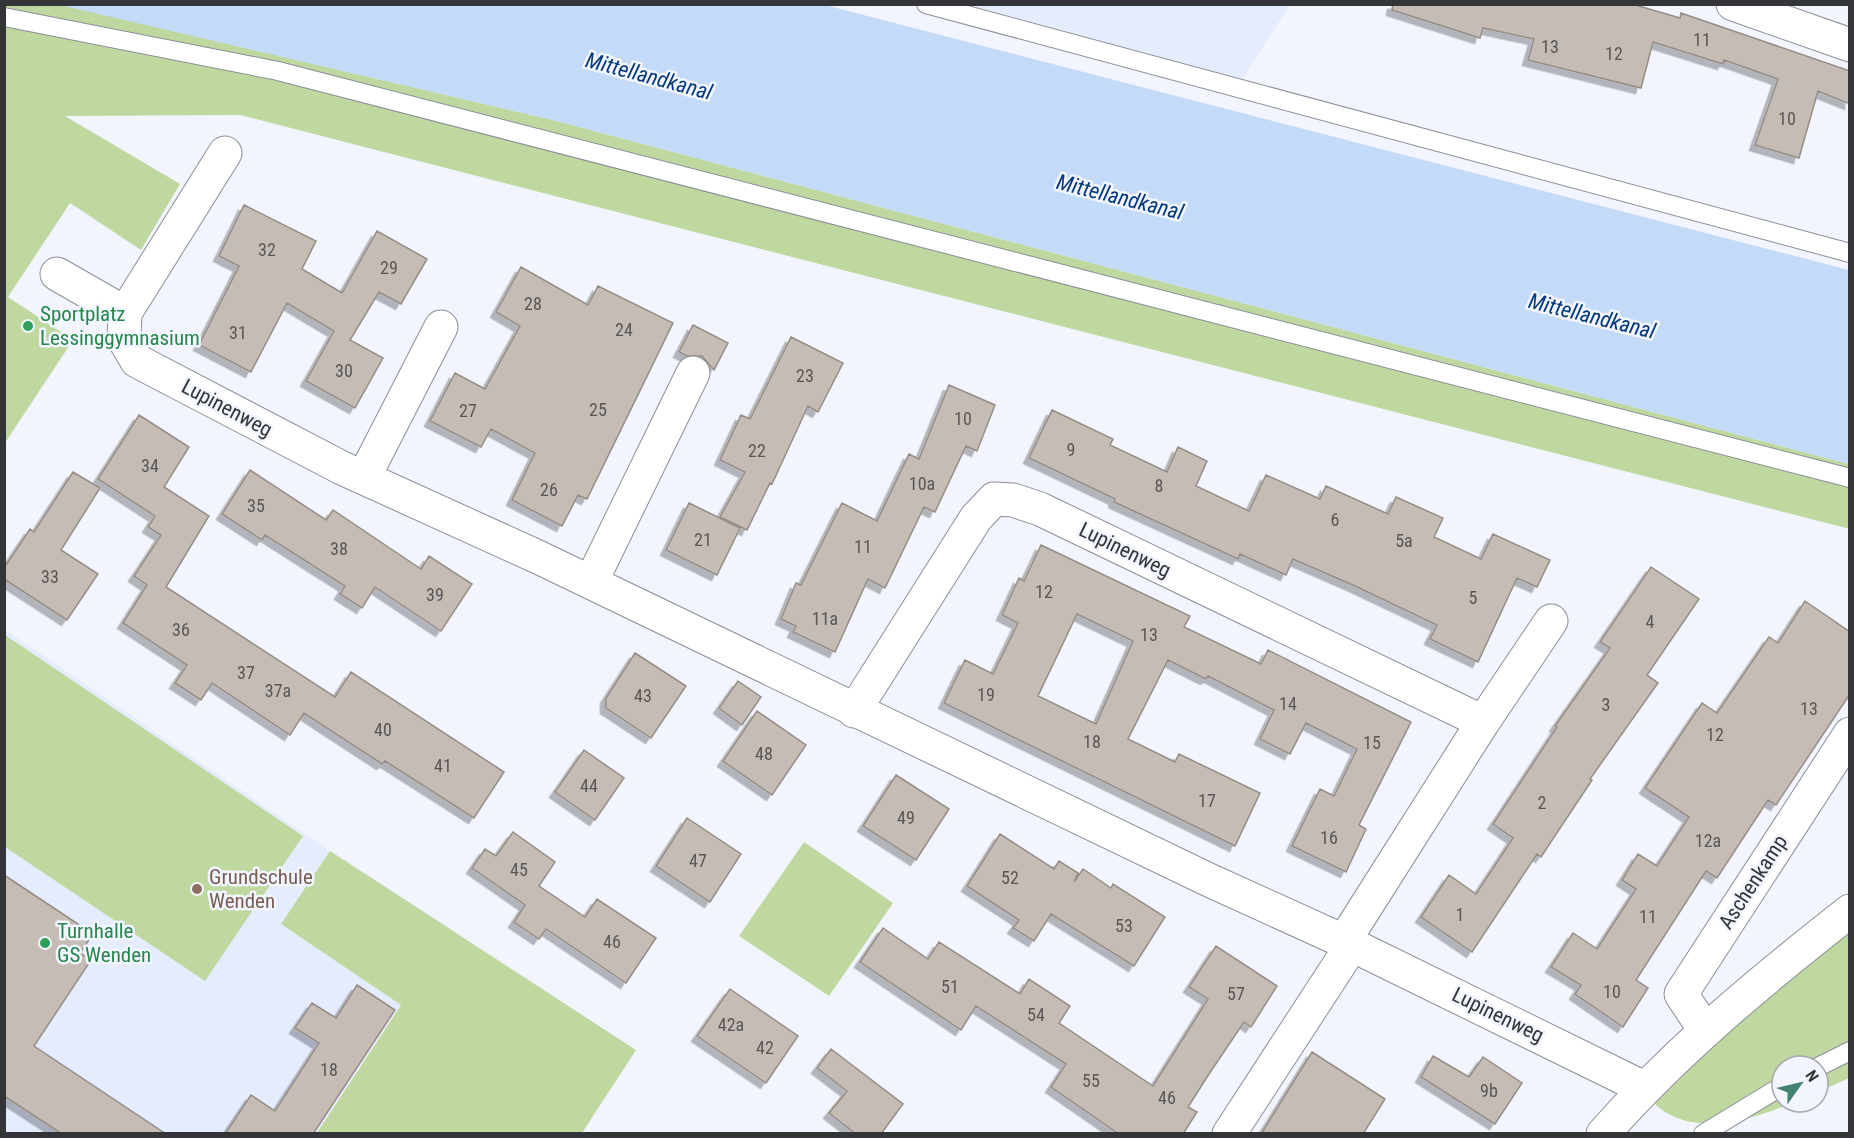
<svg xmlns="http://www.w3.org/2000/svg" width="1854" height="1138" font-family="'Roboto Condensed',sans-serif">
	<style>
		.built { fill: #e4ecfd }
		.green { fill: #bed8a0 }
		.water { fill: #c4daf9 }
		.building { fill: #c5bcb5; stroke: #958d86; stroke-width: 1.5; fill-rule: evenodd; filter: url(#shadow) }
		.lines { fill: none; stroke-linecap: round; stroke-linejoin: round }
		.lane-casing { stroke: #8b8f98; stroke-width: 20 }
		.street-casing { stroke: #8b8f98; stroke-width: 35 }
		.secondary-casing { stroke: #8b8f98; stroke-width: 35 }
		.lane { stroke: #fff; stroke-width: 18 }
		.street { stroke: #fff; stroke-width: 33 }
		.secondary { stroke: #fff; stroke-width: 33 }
		.leisure-dot { fill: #2e9e5b; stroke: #f2f5fd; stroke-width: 2 }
		.education-dot { fill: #8d6e63; stroke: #f2f5fd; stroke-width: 2 }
		.labels { text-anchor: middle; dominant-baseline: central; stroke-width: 5; stroke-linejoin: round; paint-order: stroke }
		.number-label { font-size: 18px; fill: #585758 }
		.leisure-label { font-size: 21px; fill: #27864d; stroke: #f2f5fd; text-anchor: start }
		.street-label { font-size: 21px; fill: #333539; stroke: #f2f5fd }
		.education-label { font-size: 21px; fill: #785e54; stroke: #f2f5fd; text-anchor: start }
		.water-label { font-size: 22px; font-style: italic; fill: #05397b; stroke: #f2f5fd }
	</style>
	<defs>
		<filter id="shadow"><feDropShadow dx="-5.5" dy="5.5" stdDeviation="0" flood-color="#0004"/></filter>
	</defs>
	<rect width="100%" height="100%" fill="#f2f5fd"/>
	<path class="built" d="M970,5H1290L1242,79Z
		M4,629L330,851L450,928L317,1133H5Z"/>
	<path class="green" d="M60,4L557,121L1849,464L1850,529L240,115L65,116L180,184L141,250L70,203L8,297L73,340L5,443V5Z
		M5,635L303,836L205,981L5,847Z
		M804,842L893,903L829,996L739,936Z
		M330,851L636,1050L582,1133H317L401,1005L281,924Z
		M1849,929V1078L1818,1092V1066H1782V1102H1794C1746,1123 1685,1138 1651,1100L1742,1013Z"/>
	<path class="water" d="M60,5H825L1849,270V464L557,121Z"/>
	<path class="building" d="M1393,4H1632L1680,18L1681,13L1850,71V104L1818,91L1799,158L1755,145L1778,79L1724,60L1723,64L1653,42L1641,88L1528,60L1534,39L1483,28L1480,38L1392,10Z
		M244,205L316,241L302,269L342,293L377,231L427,259L401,304L379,292L350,340L383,358L355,408L306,381L334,331L287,303L251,372L199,345L239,266L219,256Z
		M521,267L588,305L598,286L673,323L587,499L578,495L562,526L512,500L535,453L491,429L481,447L430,421L455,373L485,389L520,326L496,312Z
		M693,325L728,343L714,370L702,356H687L679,352Z
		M791,337L843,363L818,412L808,406L772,484L770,483L747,530L720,517L745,472L720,460L741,415L750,419Z
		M949,385L995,405L977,451L966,446L935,512L924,507L885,588L868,579L835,652L793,632L796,626L781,619L796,583L801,585L842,503L877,521L909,454L919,459Z
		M1052,410L1113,439L1110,445L1167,472L1178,447L1207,461L1196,486L1249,511L1266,475L1320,499L1326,486L1388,514L1396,497L1443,518L1434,537L1481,559L1493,534L1550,560L1537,587L1517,578L1478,662L1430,639L1437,625L1355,586L1293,559L1286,575L1240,554L1238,559L1114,502L1115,499L1029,458Z
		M139,415L189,447L164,487L209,516L166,587L335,697L351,672L504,772L474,818L385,761L382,764L304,713L290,735L212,683L201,700L175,683L187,665L123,623L147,585L134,576L161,535L148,527L155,516L98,479Z
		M250,470L326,520L333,510L421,569L429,556L472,584L441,631L375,587L362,608L340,594L345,586L265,535L262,540L222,514Z
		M73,472L100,488L61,550L98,574L67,620L4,579V568L30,529L34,532Z
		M689,503L740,528L717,575L666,550Z
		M1041,545L1190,616L1184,627L1261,664L1268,650L1411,722L1359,825L1366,829L1346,872L1292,846L1320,789L1334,796L1357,749L1306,723L1290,754L1260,739L1274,710L1208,676L1206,679L1168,660L1128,739L1175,762L1179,754L1260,793L1235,846L944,703L965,660L993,674L1018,623L1002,615L1019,578L1024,581ZM1077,614L1133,641L1096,724L1038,696Z
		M1651,567L1699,599L1647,675L1658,683L1590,779L1592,780L1541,857L1537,854L1472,952L1421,917L1449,875L1476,894L1513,838L1493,824L1557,727L1555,726L1610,648L1600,642Z
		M1805,601L1850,632V694L1776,805L1768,800L1717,878L1706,871L1636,980L1648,988L1623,1027L1575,994L1581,985L1551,967L1573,933L1597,949L1636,889L1622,880L1638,854L1657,866L1689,817L1645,788L1702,703L1717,713L1769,637L1778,643Z
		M635,653L686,686L651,738L606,708V698Z
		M738,681L761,697L742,725L719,708Z
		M757,711L806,745L772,795L723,761Z
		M584,750L624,778L595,820L555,792Z
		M896,775L949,809L916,860L863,826Z
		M687,818L741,854L710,902L656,866Z
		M513,832L555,862L539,886L585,917L597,899L656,938L626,983L546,929L539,939L514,922L525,905L472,868L485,849L496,856Z
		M1000,834L1054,869L1059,861L1078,873L1074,882L1083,869L1111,888L1113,884L1165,917L1134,966L1051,914L1034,941L1013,928L1019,920L967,886Z
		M4,875L93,934L80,953L91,960L34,1046L166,1134H62L4,1096Z
		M883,928L928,959L939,942L1020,994L1029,979L1070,1006L1059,1023L1153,1086L1208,999L1189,987L1216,946L1277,986L1251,1027L1244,1022L1209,1074L1188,1107L1197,1112L1183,1134H1119L1051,1087L1066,1064L976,1006L961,1030L860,962Z
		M357,985L395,1010L313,1134H225L251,1095L275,1111L319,1043L295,1028L312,1003L336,1018Z
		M730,989L798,1036L766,1083L697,1036Z
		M831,1049L903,1104L881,1134H856L829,1113L847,1091L817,1068Z
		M1312,1052L1385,1099L1363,1134H1261Z
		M1433,1056L1469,1077L1483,1057L1522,1083L1495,1124L1421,1077Z"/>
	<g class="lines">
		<g class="lane-casing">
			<path id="lane" d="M926,4L1850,253
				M4,17L278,71L1850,478
				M1818,1067L1850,1051
				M1703,1134L1782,1086"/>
		</g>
		<g class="street-casing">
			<path id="street" d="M1733,4L1850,45
				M225,153L125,313L124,339L137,361L342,468L538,557L1209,880L1352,945L1644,1088
				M57,274L125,313
				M364,477L441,327
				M591,582L693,373
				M854,711L976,518L994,499L1013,500L1040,509L1483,722
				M1344,941L1483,722L1551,621
				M1705,1030L1681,994L1850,734
				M1229,1134L1352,945"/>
		</g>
		<g class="secondary-casing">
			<path id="secondary" d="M1603,1134C1677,1050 1762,980 1850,911"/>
		</g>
		<use href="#lane" class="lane"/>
		<use href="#street" class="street"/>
		<use href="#secondary" class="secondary"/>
	</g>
	<g class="leisure-dot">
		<circle cx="28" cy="326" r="6"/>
		<circle cx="45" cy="943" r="6"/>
	</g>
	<circle class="education-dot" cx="197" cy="889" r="6"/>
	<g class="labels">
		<g class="number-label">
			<text x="1702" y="39">11</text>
			<text x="1550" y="46">13</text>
			<text x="1614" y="53">12</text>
			<text x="1787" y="118">10</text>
			<text x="267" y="249">32</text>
			<text x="389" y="267">29</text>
			<text x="533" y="303">28</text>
			<text x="624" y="329">24</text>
			<text x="238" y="332">31</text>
			<text x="344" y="370">30</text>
			<text x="805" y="375">23</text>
			<text x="598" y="409">25</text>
			<text x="468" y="410">27</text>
			<text x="963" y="418">10</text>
			<text x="1071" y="449">9</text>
			<text x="757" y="450">22</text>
			<text x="150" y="465">34</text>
			<text x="922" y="483">10a</text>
			<text x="1159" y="485">8</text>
			<text x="549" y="489">26</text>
			<text x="256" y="505">35</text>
			<text x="1335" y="519">6</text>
			<text x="703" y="539">21</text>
			<text x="1404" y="540">5a</text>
			<text x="863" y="546">11</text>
			<text x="339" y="548">38</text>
			<text x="50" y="576">33</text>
			<text x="1044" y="591">12</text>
			<text x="435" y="594">39</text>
			<text x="1473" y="597">5</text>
			<text x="825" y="618">11a</text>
			<text x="1650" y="621">4</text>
			<text x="181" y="629">36</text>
			<text x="1149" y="634">13</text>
			<text x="246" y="672">37</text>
			<text x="278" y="690">37a</text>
			<text x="986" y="694">19</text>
			<text x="643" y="695">43</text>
			<text x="1288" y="703">14</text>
			<text x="1606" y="704">3</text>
			<text x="1809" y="708">13</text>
			<text x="383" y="729">40</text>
			<text x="1715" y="734">12</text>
			<text x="1092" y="741">18</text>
			<text x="1372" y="742">15</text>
			<text x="764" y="753">48</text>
			<text x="443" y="765">41</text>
			<text x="589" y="785">44</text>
			<text x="1207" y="800">17</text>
			<text x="1542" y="802">2</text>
			<text x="906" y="817">49</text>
			<text x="1329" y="837">16</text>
			<text x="1708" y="840">12a</text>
			<text x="698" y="860">47</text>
			<text x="519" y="869">45</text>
			<text x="1010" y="877">52</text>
			<text x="1460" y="914">1</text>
			<text x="1648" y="916">11</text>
			<text x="1124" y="925">53</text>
			<text x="612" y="941">46</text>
			<text x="950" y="986">51</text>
			<text x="1612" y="991">10</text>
			<text x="1236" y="993">57</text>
			<text x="1036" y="1014">54</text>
			<text x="731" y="1024">42a</text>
			<text x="765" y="1047">42</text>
			<text x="329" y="1069">18</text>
			<text x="1091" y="1080">55</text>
			<text x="1489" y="1090">9b</text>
			<text x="1167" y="1097">46</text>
		</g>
		<g class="leisure-label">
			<text x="40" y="314">Sportplatz<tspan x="40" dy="24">Lessinggymnasium</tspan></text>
			<text x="57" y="931">Turnhalle<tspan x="57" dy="24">GS Wenden</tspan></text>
		</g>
		<g class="street-label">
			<text transform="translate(227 408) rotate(28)">Lupinenweg</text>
			<text transform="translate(1125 550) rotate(26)">Lupinenweg</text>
			<text transform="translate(1753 882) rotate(-57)">Aschenkamp</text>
			<text transform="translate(1498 1015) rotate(26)">Lupinenweg</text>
		</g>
		<g class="education-label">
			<text x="209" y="877">Grundschule<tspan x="209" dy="24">Wenden</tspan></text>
		</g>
		<g class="water-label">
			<text transform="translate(649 76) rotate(15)">Mittellandkanal</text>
			<text transform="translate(1120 197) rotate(14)">Mittellandkanal</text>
			<text transform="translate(1592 316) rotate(14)">Mittellandkanal</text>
		</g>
	</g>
	<rect width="1854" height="1138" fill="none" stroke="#333539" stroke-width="12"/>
	<g transform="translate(1800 1084) rotate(56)"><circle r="28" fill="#f2f5fd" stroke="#a6a8af" stroke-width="1.5"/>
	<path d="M0-4.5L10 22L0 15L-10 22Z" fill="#418273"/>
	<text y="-9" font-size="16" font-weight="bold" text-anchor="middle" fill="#333539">N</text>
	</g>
</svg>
